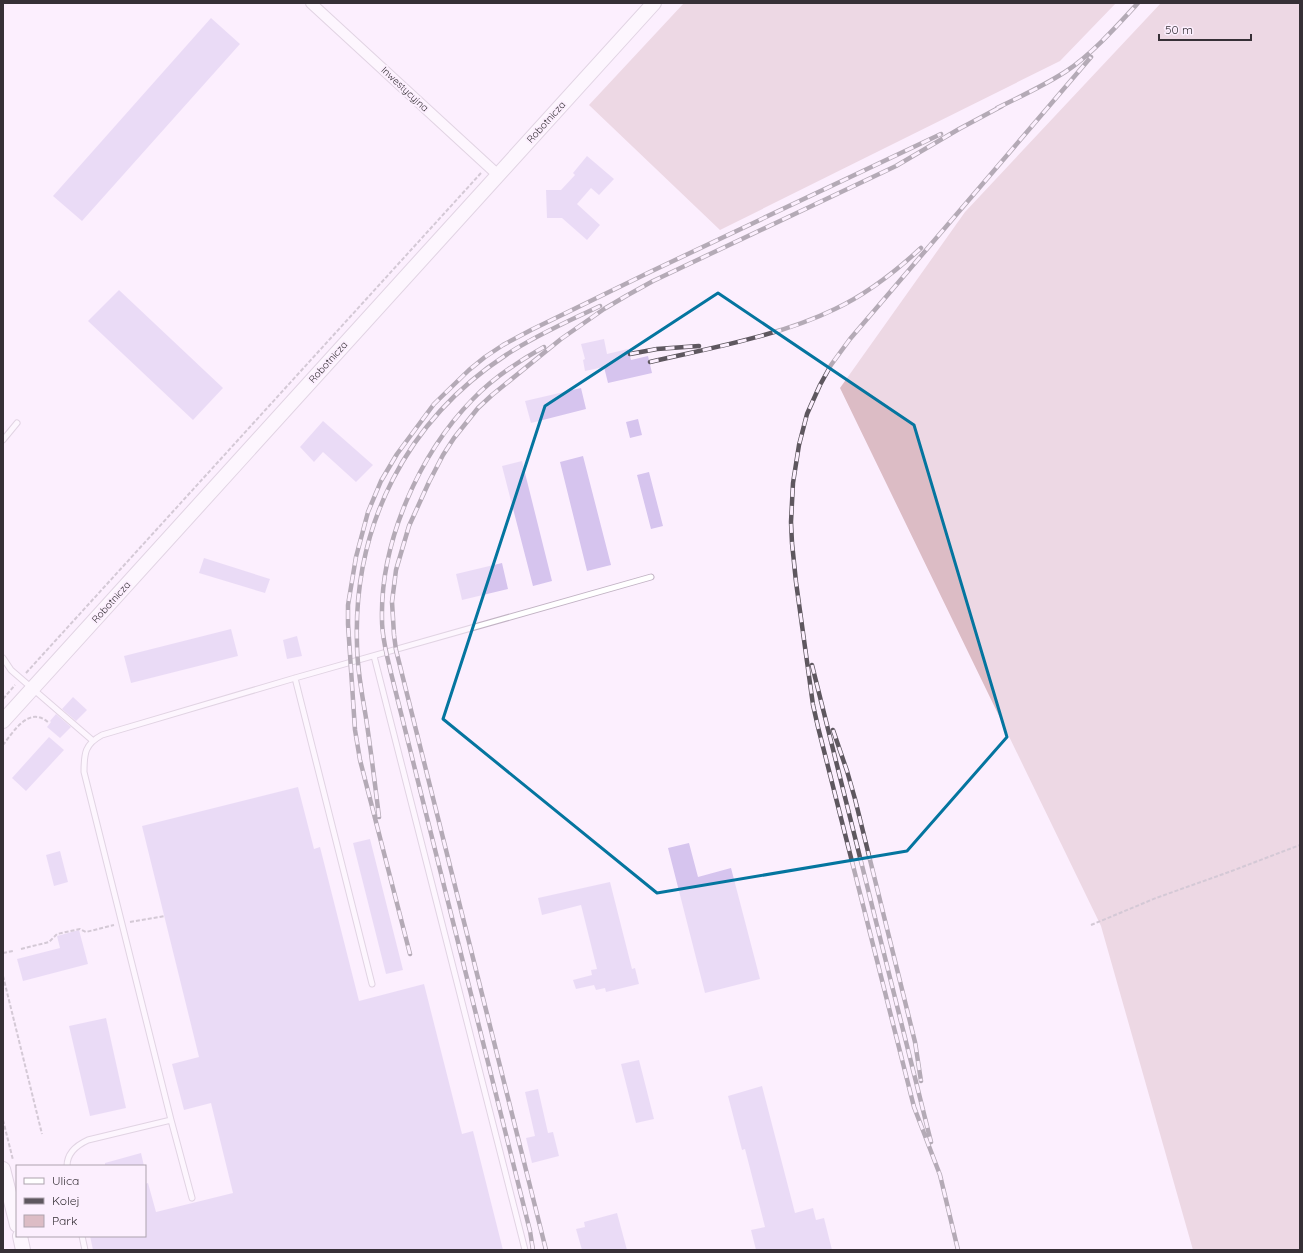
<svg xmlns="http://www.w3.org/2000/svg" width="1303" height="1253" font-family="Quicksand,sans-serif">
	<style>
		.green { fill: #dcbcc5 }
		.building { fill: #d6c4ee }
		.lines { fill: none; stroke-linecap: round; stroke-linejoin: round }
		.lane-casing { stroke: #c2b3c4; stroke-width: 7 }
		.street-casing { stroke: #c2b3c4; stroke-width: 12 }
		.secondary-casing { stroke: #c2b3c4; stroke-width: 16 }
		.path { stroke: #a59ba6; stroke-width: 2; stroke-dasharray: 4 2; stroke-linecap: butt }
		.lane { stroke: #fff; stroke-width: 5 }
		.street { stroke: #fff; stroke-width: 10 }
		.secondary { stroke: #fff; stroke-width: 14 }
		.rail-casing { stroke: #5e575f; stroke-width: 4.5 }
		.rail { stroke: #fceffe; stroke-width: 3; stroke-dasharray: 9; stroke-linecap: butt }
		.marked { fill: none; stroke: #04759f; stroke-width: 3; stroke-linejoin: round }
		.labels { text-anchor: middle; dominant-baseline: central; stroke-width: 4; stroke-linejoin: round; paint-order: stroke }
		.street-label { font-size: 10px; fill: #363036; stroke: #fceffe }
	</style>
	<rect width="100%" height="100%" fill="#fceffe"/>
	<path class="green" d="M684,3H1116L1060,61L720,230L589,105Z
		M1161,3H1300V1250H1193L1101,926L840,388L965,212Z"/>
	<path class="building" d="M211,18L240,44L82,221L53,196Z
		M587,156L614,179L599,195L591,188L577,204L600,225L587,240L562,218H547L546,190H561L575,175L573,173Z
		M119,290L223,388L193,420L88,321Z
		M604,339L607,354L628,349L631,360L648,356L652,373L608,383L604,367L585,371L583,360L585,359L581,344Z
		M581,388L586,409L531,423L525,401Z
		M638,419L642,435L630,438L626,422Z
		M323,421L373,465L356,482L323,452L314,462L300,447Z
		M583,456L611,565L587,571L560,462Z
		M522,461L552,581L533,586L502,466Z
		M649,472L663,526L651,529L637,475Z
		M204,558L270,579L265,593L199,573Z
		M502,563L508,589L462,600L456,574Z
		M231,629L238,656L131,683L124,656Z
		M297,636L302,656L287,659L283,640Z
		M73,697L87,710L76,721L62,709Z
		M56,714L71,727L60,738L47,727L51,722L50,721Z
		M49,737L64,750L26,791L12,778Z
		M298,787L314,849L320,847L359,1001L424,984L462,1134L473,1131L503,1250H93L90,1236H145V1184L148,1183L156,1212L233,1193L211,1103L184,1110L172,1064L199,1057L142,826Z
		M370,839L403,970L386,974L353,843Z
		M689,843L698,877L731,868L760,979L705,993L668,848Z
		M60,851L68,882L54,886L46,855Z
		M610,882L632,969L635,968L639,984L606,992L605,988L596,990L594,985L576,989L573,980L592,975L591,970L597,969L581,905L542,915L538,898Z
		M79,930L88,964L23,981L17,959L60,948L57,936Z
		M106,1018L126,1108L90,1116L69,1026Z
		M639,1060L654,1119L636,1123L621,1064Z
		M762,1086L795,1213L813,1208L816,1220L824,1218L832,1250H756L751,1230L765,1227L745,1149L742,1150L728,1096Z
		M538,1089L548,1133L553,1132L559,1156L532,1163L526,1138L535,1136L525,1092Z
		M141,1153L144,1166H105V1163Z
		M617,1213L627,1250H582L576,1229L585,1227L584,1222Z"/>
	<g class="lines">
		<g class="lane-casing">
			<path id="lane" d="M3,440L17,423
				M374,656L525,1250
				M3,658L11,670L92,740
				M295,678L372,984
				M67,1166C67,1153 77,1145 88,1140L171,1120
				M192,1198L171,1120L84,772C84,753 85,744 102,735L295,678L651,577
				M82,1236L85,1250"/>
		</g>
		<g class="street-casing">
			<path id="street" d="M311,3L498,175"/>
		</g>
		<g class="secondary-casing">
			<path id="secondary" d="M3,721L654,3
				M3,1169L17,1225
				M20,1236L23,1250"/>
		</g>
		<path class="path" d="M26,673L481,173
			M3,699L15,685
			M3,745C14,731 29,705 49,723
			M130,922L165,916
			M1091,925L1156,898L1229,872L1300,845
			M21,949L49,942L57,934L80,929L86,932L114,925
			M3,953L13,951
			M3,976L42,1134
			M3,1120L13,1160"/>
		<use href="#lane" class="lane"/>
		<use href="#street" class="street"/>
		<use href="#secondary" class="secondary"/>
		<g class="rail-casing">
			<path id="rail" d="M997,108C1020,97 1043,86 1065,72C1091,55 1117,26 1138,3
				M630,354L657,349L699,346
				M650,362C710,348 780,336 835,309C867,294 895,272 921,248
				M812,665L931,1142
				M833,730L847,771L855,799L915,1042L921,1081
				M379,817C375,784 371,751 366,718C362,694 357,669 357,644C353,525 407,420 506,355C536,335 569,321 600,306
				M410,954L360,760L355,730L348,624V605L356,557L368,512L381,481L397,454L434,404L469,370L485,357L503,345L531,330L652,271L941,134
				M533,1250L530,1231L391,673C387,656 382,638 382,620C380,542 419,454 473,399C493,378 519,361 544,347
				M546,1250L396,650L394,635L392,602L396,570L409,526L429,482L443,455L454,438L478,408L492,395L561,339L604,309L626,296L653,281L896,166L959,129L1002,106
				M958,1250L940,1175L914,1107L818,727L813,705L796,582L792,543L791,522L793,483L799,445L807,414L820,385L831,365L850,339L1091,57"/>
		</g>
		<use href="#rail" class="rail"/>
	</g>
	<path d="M0 0H1303V1253H0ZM718,293L914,425L1007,737L907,851L657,893L443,719L545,406Z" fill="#fceffe" fill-opacity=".55" fill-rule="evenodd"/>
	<path class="marked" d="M718,293L914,425L1007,737L907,851L657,893L443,719L545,406Z"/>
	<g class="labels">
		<g class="street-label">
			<text transform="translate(405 89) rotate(43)">Inwestycyjna</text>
			<text transform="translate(546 122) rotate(-48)">Robotnicza</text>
			<text transform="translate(328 362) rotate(-48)">Robotnicza</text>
			<text transform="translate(111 602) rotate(-48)">Robotnicza</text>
		</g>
	</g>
	<rect width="1303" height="1253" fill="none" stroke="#363036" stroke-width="8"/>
	<rect x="16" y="1165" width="130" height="72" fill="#fceffe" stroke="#ada3ae"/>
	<rect x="24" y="1178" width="20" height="6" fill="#ffffff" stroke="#ada3ae"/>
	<text x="52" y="1185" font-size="12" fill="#363036">Ulica</text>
	<rect x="24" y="1198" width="20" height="6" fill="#5e575f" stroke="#ada3ae"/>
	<text x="52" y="1205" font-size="12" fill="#363036">Kolej</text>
	<rect x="24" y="1215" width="20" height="12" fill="#dcbcc5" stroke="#ada3ae"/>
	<text x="52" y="1225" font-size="12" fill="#363036">Park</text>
	<path d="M1159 34v6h92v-6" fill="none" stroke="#363036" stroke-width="2"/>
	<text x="1165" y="34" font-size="12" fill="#363036" stroke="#fceffe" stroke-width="3" paint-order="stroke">50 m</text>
</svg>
